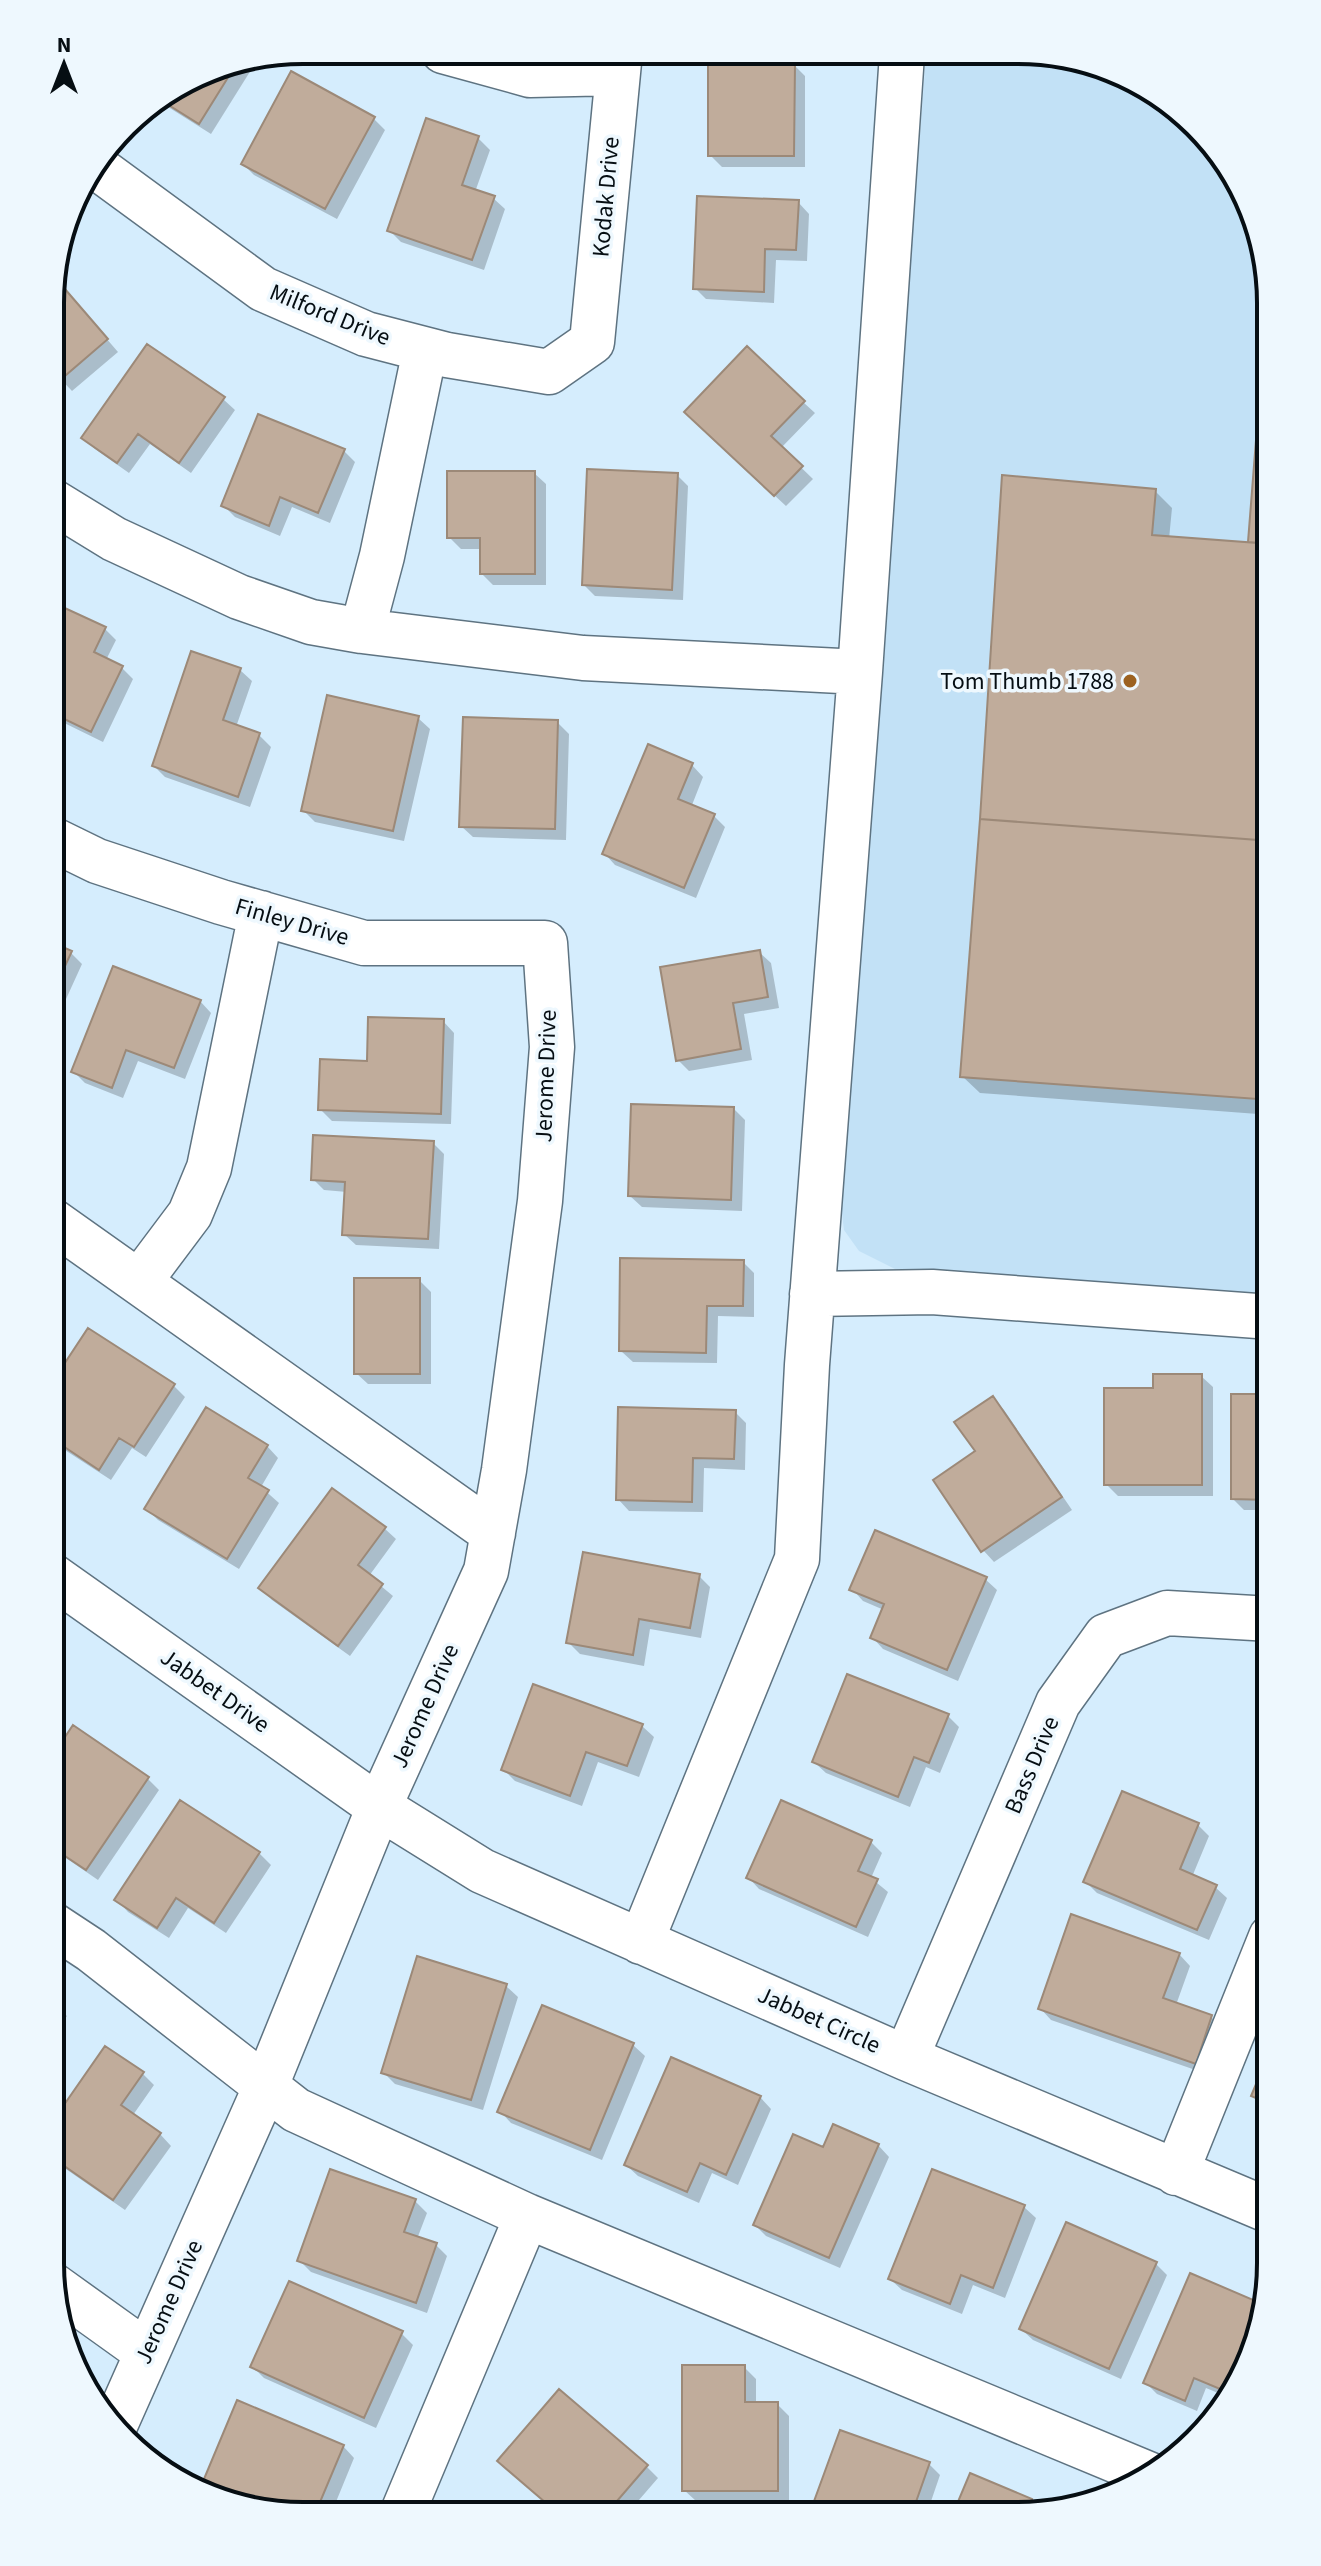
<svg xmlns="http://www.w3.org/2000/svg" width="1321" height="2566" font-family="'Source Sans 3',sans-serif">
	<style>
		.built { fill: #c2e1f6 }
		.shadow { fill: #0003 }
		.building { fill: #c0ac9b; stroke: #9c8978; stroke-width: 2 }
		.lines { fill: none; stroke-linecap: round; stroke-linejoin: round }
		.minor-casing { stroke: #5e7381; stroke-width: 47 }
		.minor { stroke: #fff; stroke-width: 44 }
		.poi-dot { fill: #9c6221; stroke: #eef8fe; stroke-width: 3 }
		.labels { text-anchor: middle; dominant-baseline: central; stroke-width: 7; stroke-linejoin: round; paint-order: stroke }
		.street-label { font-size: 24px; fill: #060e13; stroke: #eef8fe }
		.poi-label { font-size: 24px; fill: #060e13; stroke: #eef8fe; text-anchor: end }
		.rim { fill: none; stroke: #060e13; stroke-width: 4 }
	</style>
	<rect width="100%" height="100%" fill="#d5edfd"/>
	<path class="built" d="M926,54L1067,55L1185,113L1258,222L1271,303V1297L895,1269L859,1251L844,1230L841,1206Z"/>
	<path class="shadow" d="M244,62L251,70L211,134L157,100L206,69Z
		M794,65L805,76V167H722L710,155Z
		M374,119L385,130L337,219L254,175L243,164Z
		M478,138L490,150L475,192L493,198L505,209L484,270L401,242L389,230Z
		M798,202L809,214L807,261L776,260L774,303L706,299L695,288Z
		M62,287L118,352L72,391L53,371Z
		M1270,295L1271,1115L980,1093L962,1076L1155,491L1172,508L1169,539L1250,544Z
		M223,399L235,410L191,473L150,444L129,473L95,449L83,438Z
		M803,402L815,413L781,448L813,479L786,506L698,424Z
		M344,451L355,462L330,523L292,507L280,536L235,517L223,505Z
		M534,473L546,484V585H493L482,574V549H461L449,537Z
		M677,475L688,486L683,600L595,596L584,585Z
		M57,606L105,629L116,640L106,660L122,668L133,679L103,742L52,717V617Z
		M240,670L252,681L236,727L259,735L271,747L250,807L165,777L154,766Z
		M418,718L430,729L404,841L315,822L303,810Z
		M557,722L569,734L566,840L473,837L461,826Z
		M692,765L703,777L692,805L714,816L725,827L696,898L615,865L604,853Z
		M51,944L71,953L82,964L51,1032Z
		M759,952L771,963L779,1008L744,1014L752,1060L689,1071L678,1060Z
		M200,1001L211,1013L185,1079L138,1061L123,1098L85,1083L73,1071Z
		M443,1021L454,1033L451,1124L332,1121L320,1109L369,1063Z
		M734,1109L745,1120L742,1211L642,1207L630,1196Z
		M433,1143L444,1154L439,1249L356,1245L344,1234L347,1192L324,1190L313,1179Z
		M743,1262L754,1273V1317L718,1316L717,1363L633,1362L621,1351Z
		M419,1280L431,1292V1384H368L356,1373Z
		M51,1288L61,1298L51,1313Z
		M88,1331L174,1386L185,1397L146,1457L132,1448L111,1480L51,1441V1388Z
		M1201,1376L1213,1387V1496H1118L1106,1484L1155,1390Z
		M1271,1396V1510H1244L1233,1499Z
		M993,1398L1004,1410L1072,1510L994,1562L983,1550L978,1452Z
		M735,1412L746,1423L745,1470L704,1468L703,1512L629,1511L618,1499Z
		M267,1446L278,1458L261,1487L279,1503L239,1569L158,1520L147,1509Z
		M384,1528L396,1539L369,1576L393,1596L350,1656L272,1600L261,1588Z
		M699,1576L710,1587L701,1638L650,1629L644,1666L580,1654L569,1643Z
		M985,1579L997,1590L958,1681L883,1649L872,1637L884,1610L863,1601L852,1589Z
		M1271,1711V1833L1259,1822Z
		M947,1715L959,1727L940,1773L926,1767L910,1807L826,1773L814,1762Z
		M642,1726L654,1737L639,1777L598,1762L582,1806L515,1781L503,1769Z
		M74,1728L148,1779L159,1790L98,1880L50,1847L51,1761Z
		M181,1802L259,1853L271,1865L226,1933L188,1908L169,1938L128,1912L117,1900Z
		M1198,1825L1209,1836L1192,1877L1215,1887L1227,1898L1209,1940L1097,1893L1086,1882Z
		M871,1842L882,1853L871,1878L888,1892L868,1937L759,1889L748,1877Z
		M1179,1954L1190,1966L1176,2005L1211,2017L1223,2028L1207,2074L1051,2020L1040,2008Z
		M506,1986L518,1997L483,2110L395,2084L383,2072Z
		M50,2001L67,2016L50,2041Z
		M633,2045L645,2056L602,2160L511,2123L500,2111Z
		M1270,2056V2110L1253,2096Z
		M143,2074L154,2085L133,2115L160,2134L171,2146L125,2210L50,2158V2128Z
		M760,2097L771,2109L738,2185L712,2173L699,2203L638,2176L626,2165Z
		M878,2145L889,2157L840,2268L766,2236L755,2225L824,2149Z
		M415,2201L427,2213L417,2239L436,2245L447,2256L427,2313L311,2272L299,2260Z
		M1024,2207L1036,2218L1005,2298L973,2285L962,2314L902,2290L890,2279Z
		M1156,2264L1167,2275L1121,2379L1033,2340L1021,2329Z
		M401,2333L413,2345L376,2428L264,2378L252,2366Z
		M1252,2360L1230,2398L1206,2388L1197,2411L1157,2394L1145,2382Z
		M744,2367L756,2379V2404H777L789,2416V2501H696L684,2490Z
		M841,2433L929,2464L940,2475L926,2516L811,2515Z
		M343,2446L354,2458L331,2514H269L205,2494L201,2491Z
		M646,2466L658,2478L626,2515H561Z
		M1031,2501L1042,2512L1018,2516H954Z"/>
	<path class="building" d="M708,62L795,63L794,156H708Z
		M237,63L199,124L159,99L206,69Z
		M291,71L375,117L325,209L241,164Z
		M426,118L479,136L462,185L495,196L472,260L387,231Z
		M1231,182L1258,222L1263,256L1228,184Z
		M697,196L799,200L796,250L765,249L764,292L693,289Z
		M52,274L108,339L59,381L52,373Z
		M1268,287L1271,303V544L1248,542Z
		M147,344L225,397L179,463L138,434L117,463L81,438Z
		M747,346L805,401L771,436L803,466L774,496L684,412Z
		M258,414L345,449L318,513L280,497L269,526L221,506Z
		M587,469L678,473L672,590L582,585Z
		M447,471H535V574H480V538H447Z
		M1002,475L1156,489L1152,535L1271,544V841L980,819Z
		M56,604L106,627L94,652L123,666L91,732L52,713V613Z
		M191,651L241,668L223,720L260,733L238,797L152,766Z
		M327,695L419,716L393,831L301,811Z
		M463,717L558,720L555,829L459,827Z
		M648,744L693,763L678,799L715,814L684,888L602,854Z
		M980,819L1271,841V1100L960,1077Z
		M51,942L72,951L51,996Z
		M760,950L768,997L733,1003L741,1049L676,1061L660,967Z
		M113,966L201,1000L174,1068L126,1050L112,1088L71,1072Z
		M368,1017L444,1019L441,1114L318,1110L320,1059L367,1061Z
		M631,1104L734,1107L731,1200L628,1196Z
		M313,1135L434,1141L428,1239L342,1235L345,1182L311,1180Z
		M620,1258L744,1260L743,1306H707L706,1353L619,1351Z
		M354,1278H420V1374H354Z
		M88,1328L175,1384L134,1447L119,1438L99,1470L51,1438V1384Z
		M1153,1374H1202V1485H1104V1388H1153Z
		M1231,1394H1271V1500L1231,1499Z
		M993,1396L1062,1497L981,1552L933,1480L975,1451L954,1422Z
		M206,1407L268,1445L248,1478L269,1490L227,1559L144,1509Z
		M618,1407L736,1410L734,1459L693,1458L692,1502L616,1500Z
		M332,1488L386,1527L358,1565L383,1584L338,1646L258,1588Z
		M875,1530L987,1577L947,1670L870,1638L884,1604L849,1590Z
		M583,1552L700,1574L690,1628L639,1619L633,1655L566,1643Z
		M847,1674L949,1714L929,1763L914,1757L898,1797L812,1762Z
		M533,1684L643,1724L627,1766L586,1752L570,1796L501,1770Z
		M1262,1709H1271V1823H1257Z
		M73,1725L149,1777L86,1870L50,1846L51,1758Z
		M1122,1791L1199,1823L1180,1869L1217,1885L1197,1930L1083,1882Z
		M180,1800L260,1852L214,1923L176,1898L157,1928L114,1900Z
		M781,1800L872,1840L858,1871L878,1879L856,1927L746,1878Z
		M1071,1914L1180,1953L1163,1998L1212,2015L1196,2064L1038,2009Z
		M417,1956L507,1984L471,2100L381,2073Z
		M542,2005L634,2043L590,2150L497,2112Z
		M105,2046L144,2072L121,2105L161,2133L113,2200L50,2156V2125Z
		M1270,2051V2104L1251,2096Z
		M671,2057L761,2096L726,2175L700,2163L687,2192L624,2165Z
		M833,2124L879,2144L829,2258L753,2225L793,2134L823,2147Z
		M330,2169L416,2199L404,2232L437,2243L416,2303L297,2261Z
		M932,2169L1025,2205L993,2288L961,2275L950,2304L888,2279Z
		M1066,2222L1157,2262L1109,2369L1019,2329Z
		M1190,2273L1265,2305L1252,2360L1232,2394L1194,2378L1185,2401L1143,2383Z
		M289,2281L403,2331L364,2418L250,2367Z
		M682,2365H745V2402H778V2491H682Z
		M559,2389L648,2465L605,2515H560L497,2461Z
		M237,2400L344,2445L315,2514H269L199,2491Z
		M840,2430L930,2462L911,2516L809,2515Z
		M970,2473L1032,2499L1025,2515L952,2516Z"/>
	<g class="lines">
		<g class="minor-casing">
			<path id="minor" d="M443,51L530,75L618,73
				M95,166L263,289L366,334L447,355L549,372L592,342L620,52
				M52,501L114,539L239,597L311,622L362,631L583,658L860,672L902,54
				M362,631L382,556L425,350
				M52,839L97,861L221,902L364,943H545L552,1047L540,1201L504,1470L486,1571L379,1807L265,2088L116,2423
				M51,1220L493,1533
				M139,1282L190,1214L209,1168L261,913
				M812,1294L932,1292L1271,1317
				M51,1575L379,1807L482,1871L906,2058L1270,2211
				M50,1923L91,1950L296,2110L527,2216L402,2514
				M641,1942L797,1559L807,1365L860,672
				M906,2058L1058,1703L1106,1636L1167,1613L1271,1619
				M1176,2173L1271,1937
				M527,2216L1153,2476
				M54,2286L146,2352"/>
		</g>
		<use href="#minor" class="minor"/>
	</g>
	<circle class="poi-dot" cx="1130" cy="681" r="8"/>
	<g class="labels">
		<g class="street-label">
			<text transform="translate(606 197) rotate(-85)">Kodak Drive</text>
			<text transform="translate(330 315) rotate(22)">Milford Drive</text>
			<text transform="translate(292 922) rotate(16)">Finley Drive</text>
			<text transform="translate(546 1076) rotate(-88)">Jerome Drive</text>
			<text transform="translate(215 1691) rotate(35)">Jabbet Drive</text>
			<text transform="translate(425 1706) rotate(-66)">Jerome Drive</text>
			<text transform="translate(1032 1765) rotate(-67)">Bass Drive</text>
			<text transform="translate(819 2020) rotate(24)">Jabbet Circle</text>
			<text transform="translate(169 2302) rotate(-66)">Jerome Drive</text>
		</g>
		<g class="poi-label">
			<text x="1114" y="681">Tom Thumb 1788</text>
		</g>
	</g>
	<path d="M0 0H1321V2566H0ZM303 64H1018A239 239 0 0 1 1257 303V2263A239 239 0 0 1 1018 2502H303A239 239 0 0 1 64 2263V303A239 239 0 0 1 303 64Z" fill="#eef8fe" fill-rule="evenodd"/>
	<path class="rim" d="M303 64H1018A239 239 0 0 1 1257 303V2263A239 239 0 0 1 1018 2502H303A239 239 0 0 1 64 2263V303A239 239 0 0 1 303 64Z"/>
	<g transform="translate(64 64)" stroke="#eef8fe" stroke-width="6" paint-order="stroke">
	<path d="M0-6L14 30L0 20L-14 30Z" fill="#060e13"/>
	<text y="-12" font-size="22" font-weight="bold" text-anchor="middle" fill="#060e13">N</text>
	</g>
</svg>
